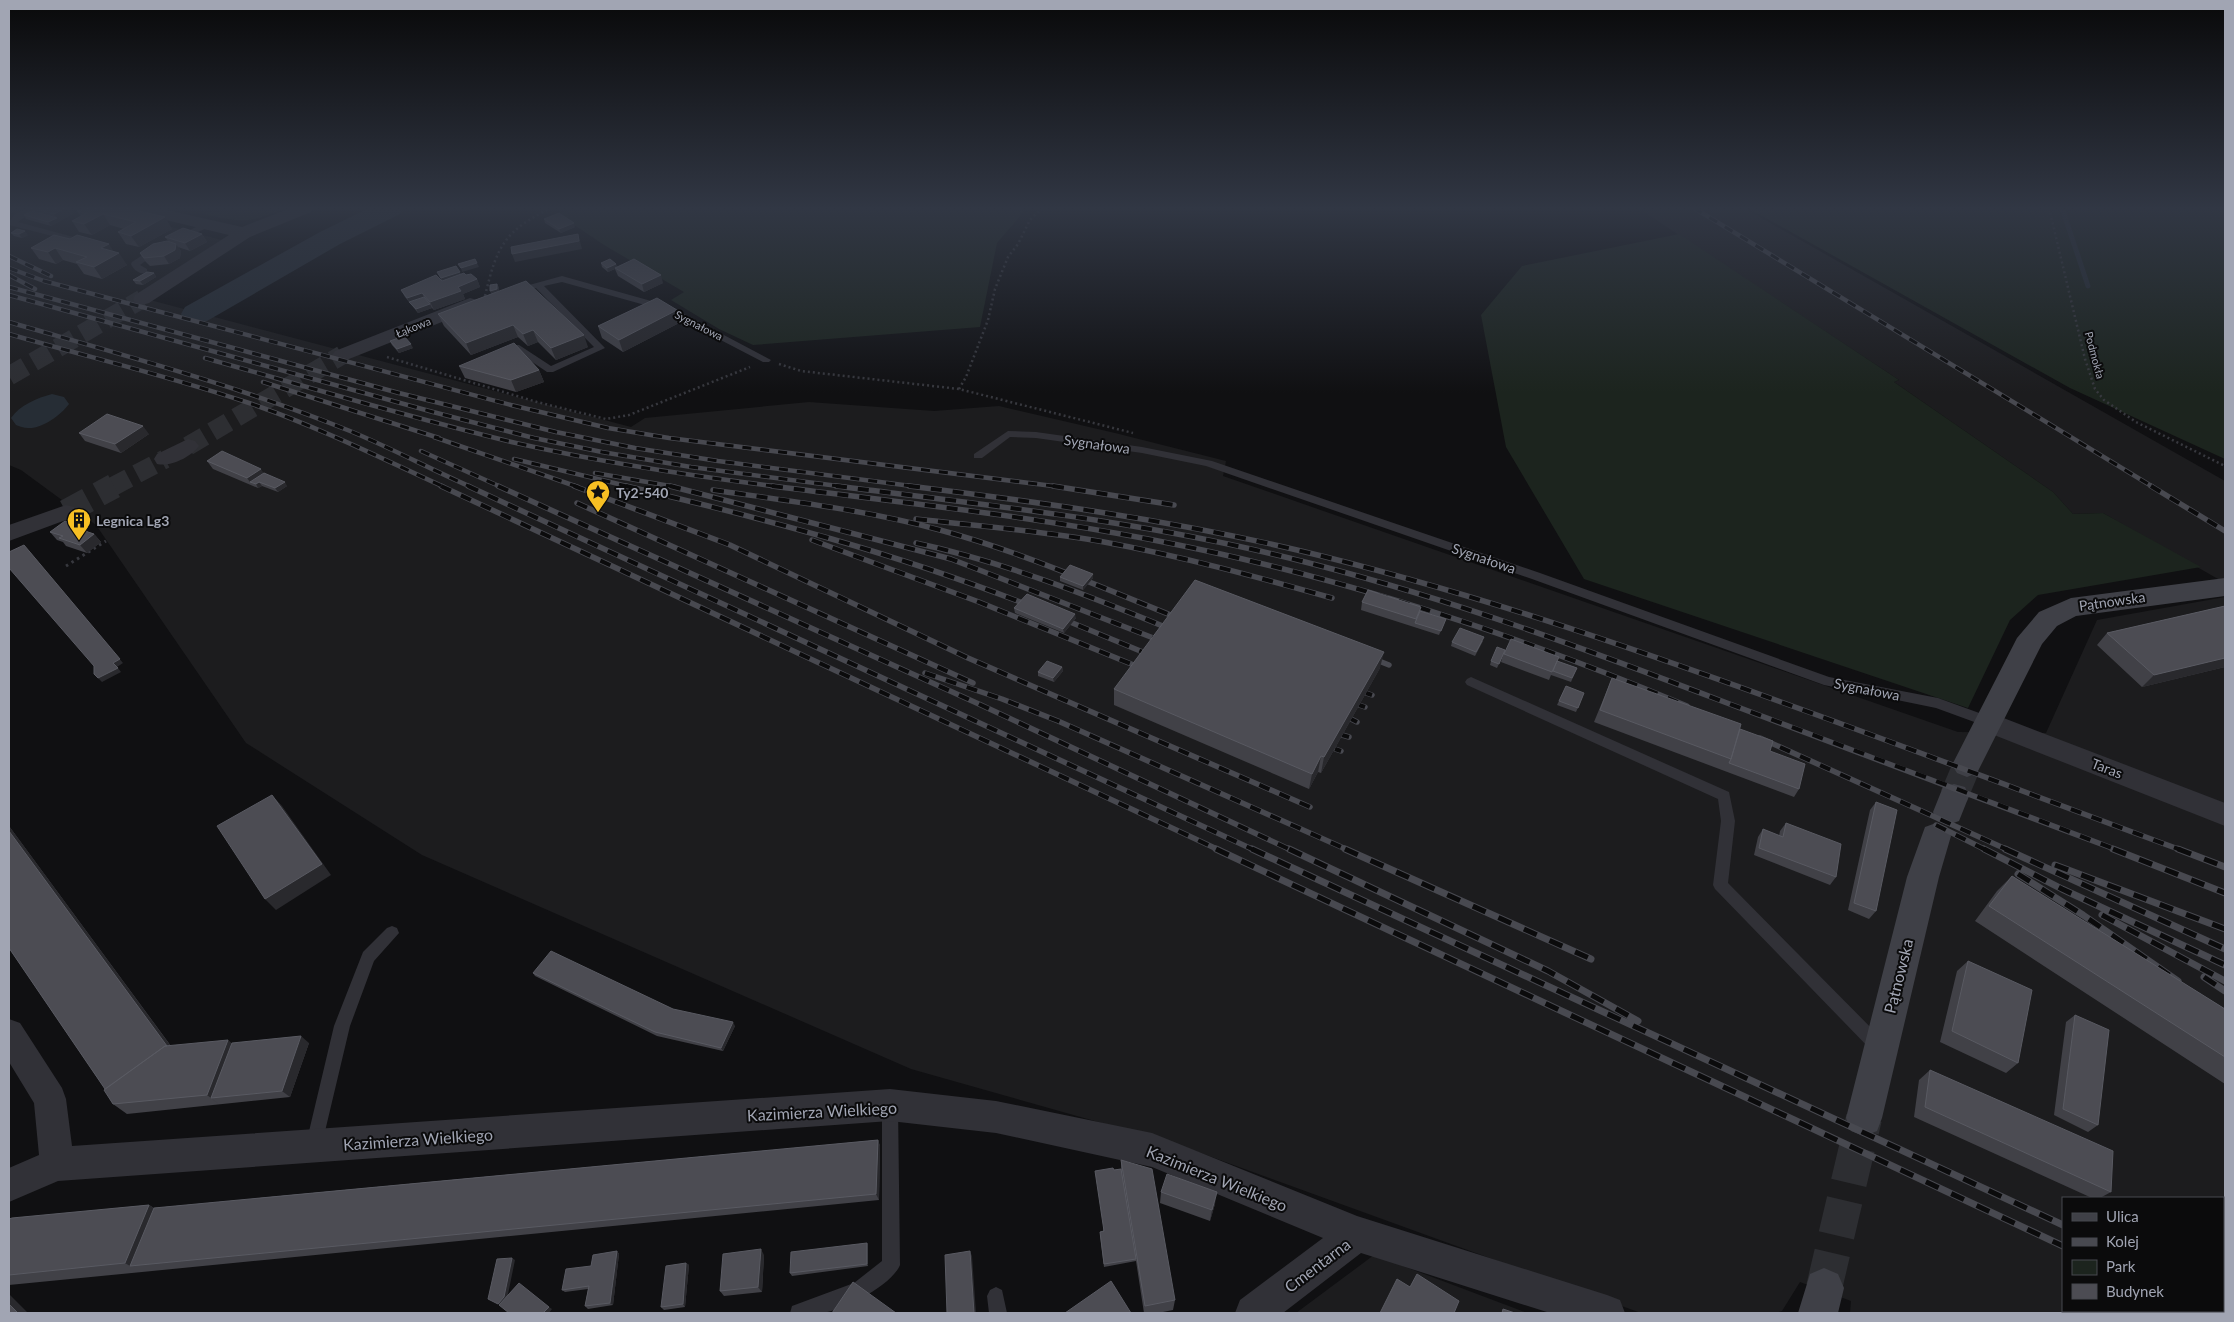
<svg xmlns="http://www.w3.org/2000/svg" width="2234" height="1322" font-family="Lato,sans-serif">
	<style>
		.built { fill: #1c1c1e; fill-rule: evenodd }
		.green { fill: #1c241e }
		.lines { fill: none; stroke-linecap: round; stroke-linejoin: round }
		.stream { stroke: #262d35; stroke-width: 5 }
		.river { fill: #262d35; fill-rule: evenodd }
		.street-tunnel-far1 { stroke: #2d2e32; stroke-width: 19; stroke-dasharray: 19 9; stroke-linecap: butt }
		.street-tunnel { stroke: #2d2e32; stroke-width: 25; stroke-dasharray: 25 12; stroke-linecap: butt }
		.secondary-tunnel-far1 { stroke: #2d2e32; stroke-width: 28; stroke-dasharray: 28 14; stroke-linecap: butt }
		.secondary-tunnel { stroke: #2d2e32; stroke-width: 36; stroke-dasharray: 36 18; stroke-linecap: butt }
		.path-far1 { stroke: #37383e; stroke-width: 2.5; stroke-dasharray: 2 3; stroke-linecap: butt }
		.path { stroke: #37383e; stroke-width: 3; stroke-dasharray: 2.5 4; stroke-linecap: butt }
		.lane { fill: #313137; fill-rule: evenodd }
		.street { fill: #313137; fill-rule: evenodd }
		.secondary { fill: #3f4047; fill-rule: evenodd }
		.rail-far2-casing { stroke: #484950; stroke-width: 4.5 }
		.rail-far1-casing { stroke: #484950; stroke-width: 5.5 }
		.rail-casing { stroke: #484950; stroke-width: 7 }
		.rail-far2 { stroke: #0b0b0c; stroke-width: 3; stroke-dasharray: 9; stroke-linecap: butt }
		.rail-far1 { stroke: #0b0b0c; stroke-width: 4; stroke-dasharray: 11; stroke-linecap: butt }
		.rail { stroke: #0b0b0c; stroke-width: 5; stroke-dasharray: 14; stroke-linecap: butt }
		.wall { fill: #414147 }
		.shaded-wall { fill: #29292d }
		.building { fill: #4c4c53; stroke: #595a62 }
		.labels { text-anchor: middle; dominant-baseline: central; stroke-width: 4; stroke-linejoin: round; paint-order: stroke }
		.far-street-label { font-size: 11px; fill: #a1a5b3; stroke: #0b0b0c }
		.street-label { font-size: 14px; fill: #a1a5b3; stroke: #0b0b0c }
		.poi-label { font-size: 14px; font-weight: bold; fill: #a1a5b3; stroke: #0b0b0c; text-anchor: start }
		.near-street-label { font-size: 16px; fill: #a1a5b3; stroke: #0b0b0c }
	</style>
	<rect width="100%" height="100%" fill="#101012"/>
	<path class="built" d="M9,208H98L222,240L135,296L631,427L645,418L809,402L934,411L999,406L1115,433L1226,461L1223,476L1958,732L2046,733L2097,620L2225,597V1313H1850L1851,1301L1800,1282L1782,1311L1776,1313H1641L1176,1144L911,1069L422,855L246,743L96,525L21,470L9,465ZM2063,1198H2223V1311H2063Z
		M1638,208H1744L2225,481V583L2103,513L2073,514L2053,492L1894,382L1899,380Z
		M1374,1255L1527,1313H1296Z"/>
	<path class="green" d="M285,208C248,225 238,222 200,213Z
		M574,208H1027L997,243L980,327L753,345L719,329L671,300L684,292L604,245L558,214Z
		M1748,208H2225V459L2070,388Z
		M1679,234L1899,380L1894,382L2053,492L2073,514L2103,513L2201,567L2038,595L2010,620L1968,708L1584,579L1506,447L1481,315L1522,266Z"/>
	<g class="lines">
		<path class="stream" d="M2062,208L2088,286"/>
		<path class="river" d="M369,208H404L400,214L340,244L207,321L196,323L185,321L181,314L185,307L320,232Z
			M52,394L64,397L69,404C61,415 42,429 28,428C24,428 19,426 16,425L11,418C20,405 37,398 52,394Z"/>
		<path class="street-tunnel-far1" d="M9,376L142,299
			M188,446L342,355
			M112,487L165,459"/>
		<path class="street-tunnel" d="M66,512L114,486"/>
		<path class="secondary-tunnel-far1" d="M1954,796L1967,765"/>
		<path class="secondary-tunnel" d="M1824,1288L1864,1118"/>
		<path class="path-far1" d="M2049,208L2085,359L2095,389L2104,400L2136,422L2225,466
			M485,296C497,246 504,231 551,208
			M387,357L537,402L606,419L629,415L750,367
			M779,364L801,371L959,389L1133,433
			M959,389L966,377L988,320L995,289L1008,257L1018,244L1030,220L1042,208"/>
		<path class="path" d="M66,566L106,541"/>
		<path class="lane" d="M28,208H38L18,222L92,242L88,245L9,225V222L15,214Z
			M208,221L212,224L211,226L181,240L174,238Z
			M153,248L160,250L140,265L147,269V273C141,275 133,270 131,264L132,262Z
			M562,276L669,306L771,360L769,362H763L663,310L562,282L544,286L605,348L553,372H547L513,349V345H519L551,366L594,347L536,288L516,293L511,290Z
			M1008,431L1036,432L1142,447L1212,461L1540,573L1829,677L1938,698L1993,718L1995,722L1993,726L1988,727L1936,708L1824,685L1532,579L1206,466L1142,453L1036,438L1010,437L982,458H974V454Z
			M1471,677L1729,792L1735,821L1728,883L1885,1042L1887,1047L1885,1052L1879,1055L1873,1052L1715,889L1713,885L1721,821L1718,799L1467,685L1465,682L1467,679Z
			M392,926L397,928L399,933L374,961L350,1026L322,1144L320,1150L314,1152L308,1150L306,1144L334,1026L363,952L387,928Z
			M890,1098L896,1100L898,1106L900,1265C892,1285 843,1311 821,1313C811,1315 800,1313 790,1313L792,1306L854,1283L882,1261V1106L884,1100Z
			M996,1287L1002,1290L1007,1313H989L987,1296L990,1290Z"/>
		<path class="street" d="M130,208H158L242,227L291,208H313L311,212L250,237L149,303L142,305L135,303L133,299L135,295L229,235L132,212Z
			M470,298L477,300L479,304L477,308L349,359L342,361L335,359L332,355L335,351Z
			M188,439L195,441L199,446C191,457 171,467 157,464L154,459L157,454Z
			M66,505L74,507L77,512L74,517L9,541V525Z
			M1988,712L2225,803V826L1979,729L1975,722L1979,715Z
			M9,1019L20,1023L62,1088L66,1099L72,1146L890,1089L996,1101L1152,1133L1357,1216L1607,1295L1620,1300L1625,1313H1550L1361,1253L1283,1313H1235L1240,1300L1323,1238L1152,1167L996,1133L890,1121L58,1181L9,1202V1168L39,1155L34,1103L9,1062Z"/>
		<path class="secondary" d="M2225,578V596L2076,616L2057,626L2042,644L1977,773L1967,777L1957,773L1952,765L2017,638L2039,612L2071,598Z
			M1954,784L1965,787L1969,796L1959,821L1948,825L1937,821L1933,812L1943,787Z
			M1936,823L1947,827L1951,836L1939,877L1882,1118L1877,1131L1864,1136L1851,1131L1846,1118L1907,877L1925,827Z
			M1824,1268L1838,1274L1844,1288L1838,1313H1798L1810,1274Z"/>
		<g class="rail-far2-casing">
			<path id="rail-far2" d="M1694,208L2153,487
				M9,256L51,276
				M9,268L44,281L511,405L608,428L669,438L1061,487
				M9,275L35,289
				M9,287L399,393L556,432L635,448L718,461L919,487
				M9,295L433,412L534,438L602,452L691,467L846,487
				M9,322C123,355 239,386 350,431C391,448 430,469 471,487
				M9,334C88,357 168,376 246,402C314,425 379,457 444,487
				M205,358C308,387 411,418 516,443C604,463 692,476 781,487
				M263,382L439,438
				M434,437L578,487
				M421,451L501,487
				M514,459L631,487
				M595,473L676,487"/>
		</g>
		<g class="rail-far1-casing">
			<path id="rail-far1" d="M441,486L1219,850
				M468,486L1254,850
				M498,486L981,705L1291,850
				M574,486L730,545L968,658L1310,807
				M626,486C766,519 899,554 1033,607
				M670,486L951,559L1161,641
				M772,486C897,502 1023,515 1148,539C1334,574 1513,633 1687,706
				M836,486C996,506 1157,523 1313,564C1454,600 1591,651 1727,703C1857,751 1987,800 2117,850
				M909,486C1039,502 1169,520 1297,550C1461,589 1622,644 1781,702C1915,750 2048,801 2181,850
				M1053,486L1174,505
				M2151,486L2225,531
				M713,490C789,501 866,510 940,530C1022,552 1100,587 1178,618
				M577,503L973,683
				M916,519C979,526 1042,531 1104,542C1181,556 1257,577 1332,598
				M812,540L979,602L1141,668
				M916,543C1004,562 1087,595 1170,629
				M1058,617L1150,655
				M1369,657L1389,665
				M925,673L1002,699L1058,721L1348,850
				M1366,693L1372,695
				M1359,705L1365,707
				M1351,719L1357,722
				M1342,735L1349,737
				M1760,738L2008,850
				M1335,749L1341,751
				M1936,825L1986,850"/>
		</g>
		<g class="rail-casing">
			<path id="rail" d="M1216,849L2063,1246
				M1252,849L2063,1225
				M1289,849L1548,971L1638,1021
				M1345,849L1591,959
				M1984,849L2062,889L2225,965
				M2005,849L2225,949
				M2113,849L2225,893
				M2178,849L2225,867
				M2055,865L2225,929
				M2018,874L2083,915L2178,981
				M2102,915L2225,981
				M2204,977L2225,991
				M2223,1299L2225,1300
				M2192,1311L2197,1313"/>
		</g>
		<use href="#rail-far2" class="rail-far2"/>
		<use href="#rail-far1" class="rail-far1"/>
		<use href="#rail" class="rail"/>
	</g>
	<path class="wall" d="M30,208H70L74,213L51,226L26,219L24,215L32,211Z
		M84,208L172,229L139,247L126,244L118,232L124,229L110,225L92,235L79,232L72,221L81,216L80,215L77,211Z
		M544,219L575,227L561,233L545,223Z
		M11,233L28,235L22,238L14,236Z
		M202,234L207,242L190,251L178,247L181,251L180,258L169,264L150,266L145,261L140,253L169,242L165,237Z
		M54,235L114,252L127,265L102,279L84,274L77,264L63,260L56,264L39,259L31,248Z
		M601,263L616,264L617,268L663,283L644,292L618,276L615,269L608,272L602,267Z
		M437,272L461,274L466,275L477,279L480,287L463,294L465,299L434,310L432,308L418,313L405,297L401,290L442,281Z
		M154,273L156,277L143,285L136,284L133,280Z
		M497,284L499,288V291L588,347L556,360L538,342L528,346L518,337L471,355L444,326L438,314L491,294Z
		M681,322L623,352L602,338L598,326Z
		M390,341L413,348L399,353L392,345Z
		M459,366L539,370L544,382L516,392L465,378Z
		M79,433L149,434L121,453L85,441Z
		M207,461L264,473L287,486L278,492L262,486L258,488L213,469Z
		M85,528L88,532L94,534L101,542L87,553L66,546L63,542L57,540L50,532Z
		M1060,577L1093,578L1083,590L1060,581Z
		M1362,602L1421,607L1420,611L1446,619L1439,635L1361,610Z
		M2225,606V667L2142,687L2097,645L2107,633Z
		M1014,608L1076,618L1064,633L1015,613Z
		M1483,641L1475,656L1451,646L1452,642Z
		M1505,650L1557,661L1577,668L1571,682L1551,675L1549,680L1501,662L1503,655L1497,668L1490,665L1491,661Z
		M1062,667L1063,671L1054,682L1038,676V672Z
		M1380,668L1321,773L1318,772L1309,789L1114,705V689Z
		M1612,678L1740,729L1770,751L1799,789L1794,797L1594,722Z
		M1566,686L1584,693L1576,712L1557,705Z
		M1876,802V911L1869,919L1848,910L1870,810Z
		M1786,823L1836,877L1830,885L1754,855L1758,837L1763,829L1779,836L1780,831Z
		M9,826L171,1046L232,1043H309L290,1097L127,1114L113,1104L105,1089L9,948Z
		M2012,876L2225,1009V1084L1975,921L1997,891Z
		M1968,961L2018,1063L2006,1073L1940,1042L1957,971Z
		M533,973L673,1009L735,1026L723,1051L657,1036L535,976Z
		M2075,1015L2098,1125L2088,1132L2054,1115L2066,1022Z
		M1930,1070L2111,1192L2100,1198H2092L1914,1117L1919,1080Z
		M878,1140L880,1146L879,1200L9,1285V1219L149,1205L154,1208Z
		M1121,1160L1175,1300L1173,1310L1158,1313H1144L1136,1261L1104,1267L1100,1235L1103,1231L1114,1170L1121,1169Z
		M1161,1192L1215,1204L1210,1221L1160,1203Z
		M867,1243L868,1245V1266L792,1276L790,1273Z
		M617,1251L619,1254L613,1305L588,1309L585,1306L588,1289L565,1292L562,1290L591,1266Z
		M764,1255L762,1292L724,1296L720,1291Z
		M686,1263L689,1265L685,1307L664,1310L661,1307Z"/>
	<path class="shaded-wall" d="M65,208H70L74,213L51,226L48,222L57,218L54,214Z
		M103,214L110,225L92,235L84,224Z
		M165,217L172,229L139,247L131,236Z
		M574,223L575,227L561,233L559,229Z
		M25,231L28,235L22,238L19,234Z
		M202,234L207,242L190,251L185,243Z
		M578,234L582,249L515,262L512,254Z
		M109,244L116,255L119,253L127,265L102,279L94,267L101,248Z
		M176,244L181,251L180,258L169,264L164,256Z
		M55,248L63,260L56,264L48,252Z
		M477,263L479,267L462,272L461,268Z
		M616,264L617,268L608,272L607,268Z
		M460,272L462,276L443,282L441,278Z
		M154,273L156,277L143,285L140,281Z
		M661,275L663,283L644,292L642,284Z
		M477,279L480,287L463,294L465,299L434,310L430,302L458,287Z
		M497,284L499,288V293L492,295L490,291Z
		M422,293L426,301L409,302L411,306L407,298Z
		M430,304L432,308L418,313L416,309Z
		M677,310L681,322L623,352L619,340Z
		M513,325L518,337L471,355L466,343Z
		M533,330L538,342L528,346L523,334Z
		M584,335L588,347L556,360L551,348Z
		M411,344L413,348L399,353L397,349Z
		M539,370L544,382L516,392L511,380Z
		M143,426L149,434L121,453L115,444Z
		M261,469L266,477L250,482L247,478Z
		M259,482L262,486L258,488L256,484Z
		M285,482L287,486L278,492L275,488Z
		M94,534L101,542L87,553L80,545Z
		M24,545L123,663L117,667L113,663Z
		M1093,574V578L1083,590V586Z
		M1075,614L1076,618L1064,633L1063,629Z
		M1384,652L1380,668L1321,773L1324,757Z
		M2225,658V667L2142,687L2154,675Z
		M1062,667L1063,671L1054,682L1053,678Z
		M118,668L121,672L102,682L98,678Z
		M1321,756L1318,772L1309,789L1312,774Z
		M272,795L282,806L331,875L276,910L265,899Z
		M9,826L178,1056L118,1100L9,831Z
		M733,1022L735,1026L723,1051L721,1048Z
		M301,1036L309,1043L290,1097L282,1091Z
		M228,1040L241,1050L211,1098L220,1105L207,1095Z
		M878,1140L880,1146L879,1200L876,1194Z
		M1217,1192L1215,1204L1210,1221L1212,1210Z
		M149,1205L164,1214L130,1266L125,1263Z
		M867,1243L868,1245V1266L867,1264Z
		M761,1249L764,1255L762,1292L758,1287Z
		M617,1251L619,1254L613,1305L610,1303Z
		M970,1251L972,1256L976,1313H974Z
		M512,1258L515,1260L507,1299L502,1307L498,1304Z
		M686,1263L689,1265L685,1307L683,1304Z
		M9,1294L28,1313H18L9,1304Z
		M549,1307L552,1309L549,1313H543Z"/>
	<path class="building" d="M31,208H65L54,214Z
		M84,208H96L85,213L77,211Z
		M96,208H126L165,217L131,236L118,232L136,222L103,214L84,224L72,221Z
		M32,211L57,218L48,222L24,215Z
		M559,213L574,223L559,229L544,219Z
		M183,228L202,234L185,243L165,237Z
		M17,229L25,231L19,234L11,233Z
		M578,234L579,241L512,254L511,247Z
		M54,235L70,239L77,235L109,244L101,248L119,253L94,267L76,262L87,257L55,248L48,252L31,248Z
		M167,241L176,244L175,250L164,256L144,258L140,253L153,244Z
		M475,259L477,263L461,268L458,264Z
		M610,259L616,264L607,268L601,263Z
		M634,259L661,275L642,284L615,268Z
		M456,266L460,272L441,278L437,272Z
		M147,272L154,273L140,281L133,280Z
		M464,273L466,275L471,274L477,279L458,287L461,291L430,302L422,293L407,298L401,290L436,275L442,281Z
		M526,281L584,335L551,348L533,330L523,334L513,325L466,343L438,314Z
		M497,284V289L490,291V285Z
		M424,297L430,304L416,309L409,302Z
		M657,298L677,310L619,340L598,326Z
		M404,336L411,344L397,349L390,341Z
		M514,343L539,370L511,380L459,366Z
		M107,414L143,426L115,444L79,433Z
		M222,451L261,469L247,478L207,461Z
		M264,473L285,482L275,488L259,482L256,484L250,482Z
		M65,521L85,528L82,530L94,534L80,545L59,538L63,536L50,532Z
		M24,545L120,659L113,663L118,668L98,678L94,674V666L9,568V552Z
		M1070,565L1093,574L1083,586L1060,577Z
		M1195,580L1384,652L1324,757L1321,756L1312,774L1114,689Z
		M1368,590L1421,607L1416,619L1362,602Z
		M1027,594L1075,614L1063,629L1014,608Z
		M2225,606V658L2154,675L2107,633Z
		M1420,611L1446,619L1441,631L1415,623Z
		M1460,628L1484,637L1476,652L1452,642Z
		M1511,639L1559,657L1552,672L1504,654Z
		M1497,647L1505,650L1499,664L1491,661Z
		M1047,661L1062,667L1053,678L1038,672Z
		M1557,661L1577,668L1572,678L1553,671Z
		M1612,678L1741,724L1731,759L1600,710Z
		M1566,686L1584,693L1578,708L1559,701Z
		M1740,729L1773,741L1770,751L1805,764L1799,789L1729,763L1731,759Z
		M272,795L322,864L265,899L217,826Z
		M1876,802L1897,810L1876,911L1854,903Z
		M1786,823L1841,844L1836,877L1759,848L1763,829L1783,837Z
		M9,831L167,1046H165L105,1089L9,948Z
		M2012,876L2225,1009V1057L1989,906Z
		M551,951L673,1009L733,1022L721,1048L655,1032L533,973Z
		M1968,961L2032,990L2018,1063L1952,1031Z
		M2075,1015L2109,1030L2098,1125L2063,1109Z
		M301,1036L282,1091L211,1098L232,1043Z
		M228,1040L207,1095L113,1104L104,1090L165,1046Z
		M1930,1070L2113,1151L2111,1192L1925,1107Z
		M878,1140L876,1194L130,1266L154,1208Z
		M1121,1160L1152,1169L1175,1300L1145,1306Z
		M1113,1168L1114,1170L1121,1169L1136,1259L1104,1264L1100,1232L1104,1231L1095,1171Z
		M1167,1174L1217,1192L1212,1210L1161,1192Z
		M149,1205L125,1263L9,1275V1219L12,1218Z
		M2223,1226L2225,1266L2223,1265Z
		M867,1243V1264L790,1273L791,1252Z
		M761,1249L758,1287L720,1291L723,1254Z
		M617,1251L610,1303L585,1306L589,1286L562,1290L566,1269L591,1266L593,1255Z
		M970,1251L974,1313H947L945,1255Z
		M512,1258L504,1297L498,1304L488,1299L497,1259Z
		M686,1263L683,1304L661,1307L666,1266Z
		M1417,1274L1459,1301L1454,1313H1380L1397,1279L1410,1287Z
		M1111,1281L1131,1313H1065Z
		M853,1282L896,1313H832Z
		M519,1283L549,1307L543,1313H509L499,1305Z
		M9,1304L18,1313H9Z
		M1503,1309L1515,1313H1502Z"/>
	<linearGradient id="sky" x2="0" y2="1"><stop stop-color="#09090a"/><stop offset="0.53" stop-color="#313744"/><stop offset="1" stop-color="#313744" stop-opacity="0"/></linearGradient>
	<rect width="2234" height="393" fill="url(#sky)"/>
	<defs>
		<g id="sight-pin" transform="scale(1.25)"><path d="M0 17L-7.5 6A9.5 9.5 0 1 1 7.5 6Z" fill="#f7bf23" stroke="#0b0b0c"/><path d="M0-6L1.8-2.2L6-1.7L2.9 1.2L3.7 5.4L0 3.3L-3.7 5.4L-2.9 1.2L-6-1.7L-1.8-2.2Z" fill="#111"/></g>
		<g id="building-pin" transform="scale(1.25)"><path d="M0 17L-7.5 6A9.5 9.5 0 1 1 7.5 6Z" fill="#f7bf23" stroke="#0b0b0c"/><path d="M-4-6H4V6H1V3H-1V6H-4ZM-2.5-4.3h1.7v1.8h-1.7ZM.8-4.3h1.7v1.8H.8ZM-2.5-1h1.7V.8h-1.7ZM.8-1h1.7V.8H.8Z" fill="#111"/></g>
	</defs>
	<g fill-rule="evenodd">
		<use href="#sight-pin" x="598" y="492"/>
		<use href="#building-pin" x="79" y="520"/>
	</g>
	<g class="labels">
		<g class="far-street-label">
			<text transform="translate(699 325) rotate(27)">Sygnałowa</text>
			<text transform="translate(413 327) rotate(-22)">Łąkowa</text>
			<text transform="translate(2095 355) rotate(75)">Podmokła</text>
		</g>
		<g class="street-label">
			<text transform="translate(1097 444) rotate(8)">Sygnałowa</text>
			<text transform="translate(1484 558) rotate(19)">Sygnałowa</text>
			<text transform="translate(2112 601) rotate(-8)">Pątnowska</text>
			<text transform="translate(1867 689) rotate(11)">Sygnałowa</text>
			<text transform="translate(2107 768) rotate(21)">Taras</text>
		</g>
		<g class="poi-label">
			<text x="616" y="492">Ty2-540</text>
			<text x="96" y="520">Legnica Lg3</text>
		</g>
		<g class="near-street-label">
			<text transform="translate(1898 976) rotate(-76)">Pątnowska</text>
			<text transform="translate(822 1111) rotate(-3)">Kazimierza Wielkiego</text>
			<text transform="translate(418 1139) rotate(-4)">Kazimierza Wielkiego</text>
			<text transform="translate(1217 1178) rotate(22)">Kazimierza Wielkiego</text>
			<text transform="translate(1317 1265) rotate(-37)">Cmentarna</text>
		</g>
	</g>
	<rect width="2234" height="1322" fill="none" stroke="#a1a5b3" stroke-width="20"/>
	<rect x="2062" y="1197" width="162" height="115" fill="#0b0b0c" stroke="#47494f"/>
	<rect x="2072" y="1213" width="25" height="8" fill="#3f4047" stroke="#47494f"/>
	<text x="2106" y="1222" font-size="15" fill="#a1a5b3">Ulica</text>
	<rect x="2072" y="1238" width="25" height="8" fill="#484950" stroke="#47494f"/>
	<text x="2106" y="1247" font-size="15" fill="#a1a5b3">Kolej</text>
	<rect x="2072" y="1260" width="25" height="15" fill="#1c241e" stroke="#47494f"/>
	<text x="2106" y="1272" font-size="15" fill="#a1a5b3">Park</text>
	<rect x="2072" y="1284" width="25" height="15" fill="#4c4c53" stroke="#47494f"/>
	<text x="2106" y="1297" font-size="15" fill="#a1a5b3">Budynek</text>
</svg>
